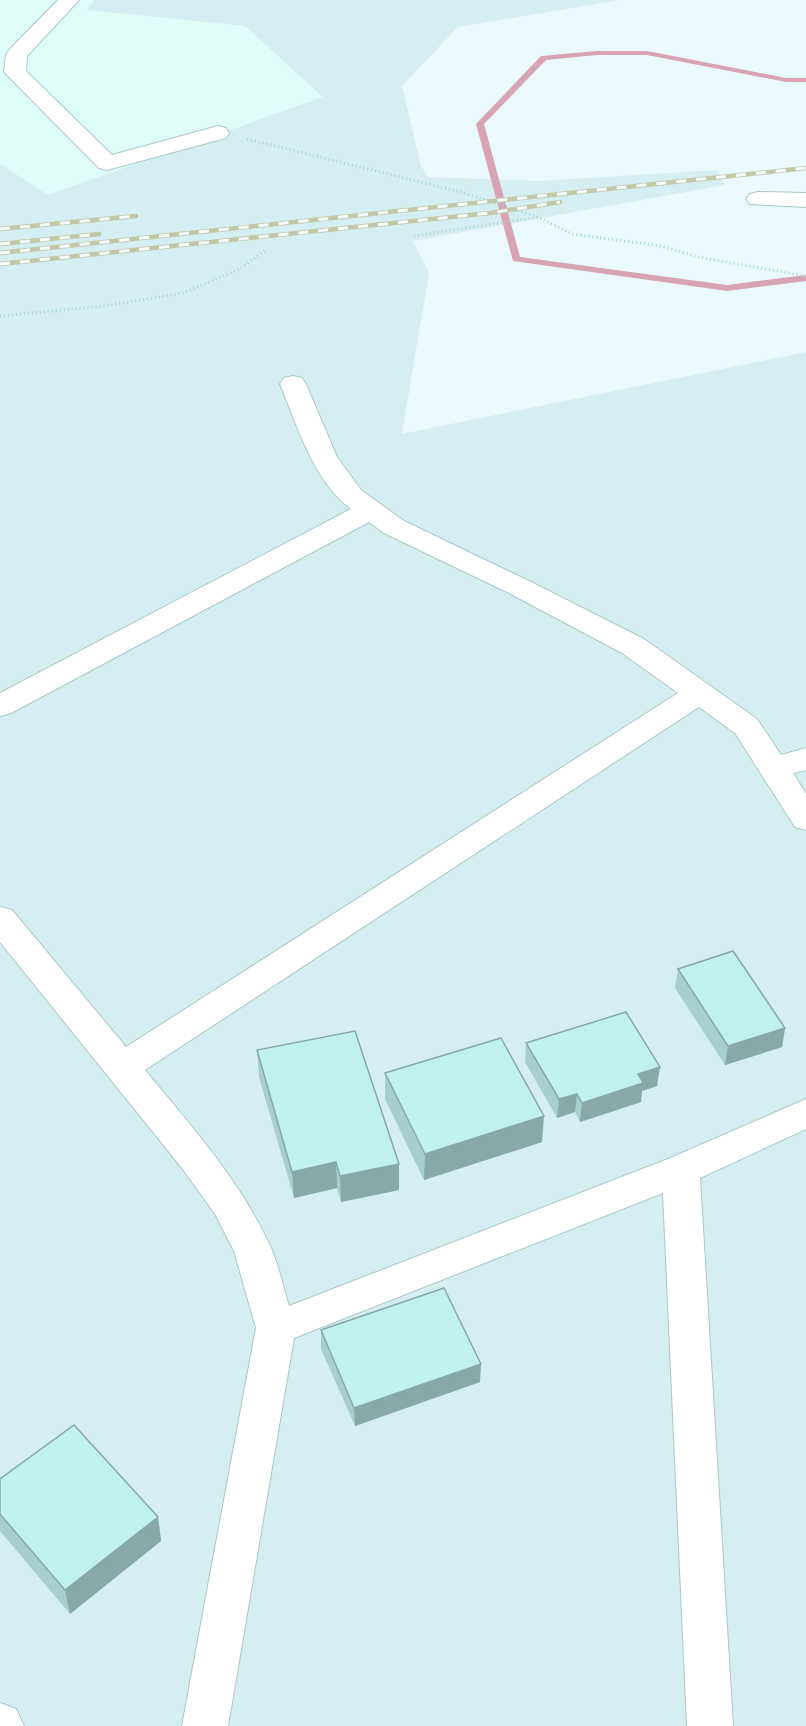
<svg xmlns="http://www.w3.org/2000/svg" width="806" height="1726" font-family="'Alegreya Sans',sans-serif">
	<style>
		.residential { fill: #d5eef1 }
		.commercial { fill: #defcf8 }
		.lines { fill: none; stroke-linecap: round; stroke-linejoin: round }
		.stream { fill: #d8a4b3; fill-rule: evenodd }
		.minor-casing { stroke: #a9c9c8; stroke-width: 2 }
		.path { stroke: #a4d7d4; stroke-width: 3; stroke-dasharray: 1 3; stroke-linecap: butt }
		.minor { fill: #fff; fill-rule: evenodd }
		.rail-casing { stroke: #c4c7a7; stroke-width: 4.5 }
		.rail { stroke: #f0fcff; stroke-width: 3; stroke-dasharray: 10; stroke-linecap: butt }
		.wall { fill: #a6cfce }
		.shaded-wall { fill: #87a9a7 }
		.building { fill: #c1f1ef; stroke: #87a9a7; stroke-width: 1.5 }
	</style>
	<rect width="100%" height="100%" fill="#e9f9fc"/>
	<path class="residential" d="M0,0H620L458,27L402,86L421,166L428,177L540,181L718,170L725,185L413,241L429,273L402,434L806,352V1726H0Z"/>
	<path class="commercial" d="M0,0H94L87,10L245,26L323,97L48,195L0,164Z"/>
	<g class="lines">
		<path class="stream" d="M597,51H647L786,78H806V82H786L647,55H597L546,60L484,124L520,257L727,285L806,275V281L727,291L513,261L476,124L541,56Z"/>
		<g class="minor-casing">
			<path id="minor" d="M58,0H79L27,56L26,71L112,155L218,126L226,128L229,133L226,138L107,170L99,168L4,72L6,55L9,50Z
				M758,192L806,193V207L750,204L746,199L750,194Z
				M293,376L302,378L306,384L337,457L361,490L404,521L529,581L644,639L757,719L781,755L806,748V770L793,773L806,794V830L795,827L735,733L699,707L145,1070C191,1126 241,1181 271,1248C279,1266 283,1287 289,1306L668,1159L806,1099V1129L700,1178L733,1726H687L663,1193L294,1338L228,1726H182L256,1328L234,1251L215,1214L182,1168L0,942V907L12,910L126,1047L678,693L622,653L509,593L384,533L369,522L11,713L0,716V693L351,509C314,482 297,425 280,384L284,378Z
				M0,1703L16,1709L24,1726H0Z"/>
		</g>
		<path class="path" d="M247,139L461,192L538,217
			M414,236L538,217L572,234L661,246L698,257L806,276
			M0,316L104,306L183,293L238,270L266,250"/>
		<use href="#minor" class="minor"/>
		<g class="rail-casing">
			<path id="rail" d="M0,229L136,216
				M0,244L99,234
				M0,253L806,168
				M0,264L490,213L560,202"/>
		</g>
		<use href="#rail" class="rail"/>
	</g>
	<path class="wall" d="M678,969L785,1028L782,1047L725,1065L675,988Z
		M526,1043L660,1067L657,1086L642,1091L641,1102L580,1122L575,1112L557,1118L525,1062Z
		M257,1050L399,1190L341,1202L337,1188L294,1198L259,1077Z
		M385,1073L542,1142L424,1180L385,1099Z
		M321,1330L480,1382L355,1426L321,1349Z
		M0,1479L158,1517L161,1541L70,1614L0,1531Z"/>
	<path class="shaded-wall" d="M785,1028L782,1047L725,1065L728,1046Z
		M660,1067L657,1086L642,1091L641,1102L580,1122L582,1103L638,1074Z
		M577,1094L575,1112L557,1118L559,1099Z
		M544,1116L542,1142L424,1180L425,1154Z
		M336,1162L337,1188L294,1198L292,1172Z
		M399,1164V1190L341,1202L340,1176Z
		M481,1364L480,1382L355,1426L354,1408Z
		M158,1517L161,1541L70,1614L65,1590Z"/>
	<path class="building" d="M733,951L785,1028L728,1046L678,969Z
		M626,1012L660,1067L638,1074L643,1083L582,1103L577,1094L559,1099L526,1043Z
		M355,1031L399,1164L340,1176L336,1162L292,1172L257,1050Z
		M501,1038L544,1116L425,1154L385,1073Z
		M444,1288L481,1364L354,1408L321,1330Z
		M74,1425L158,1517L65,1590L0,1514V1479Z"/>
</svg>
